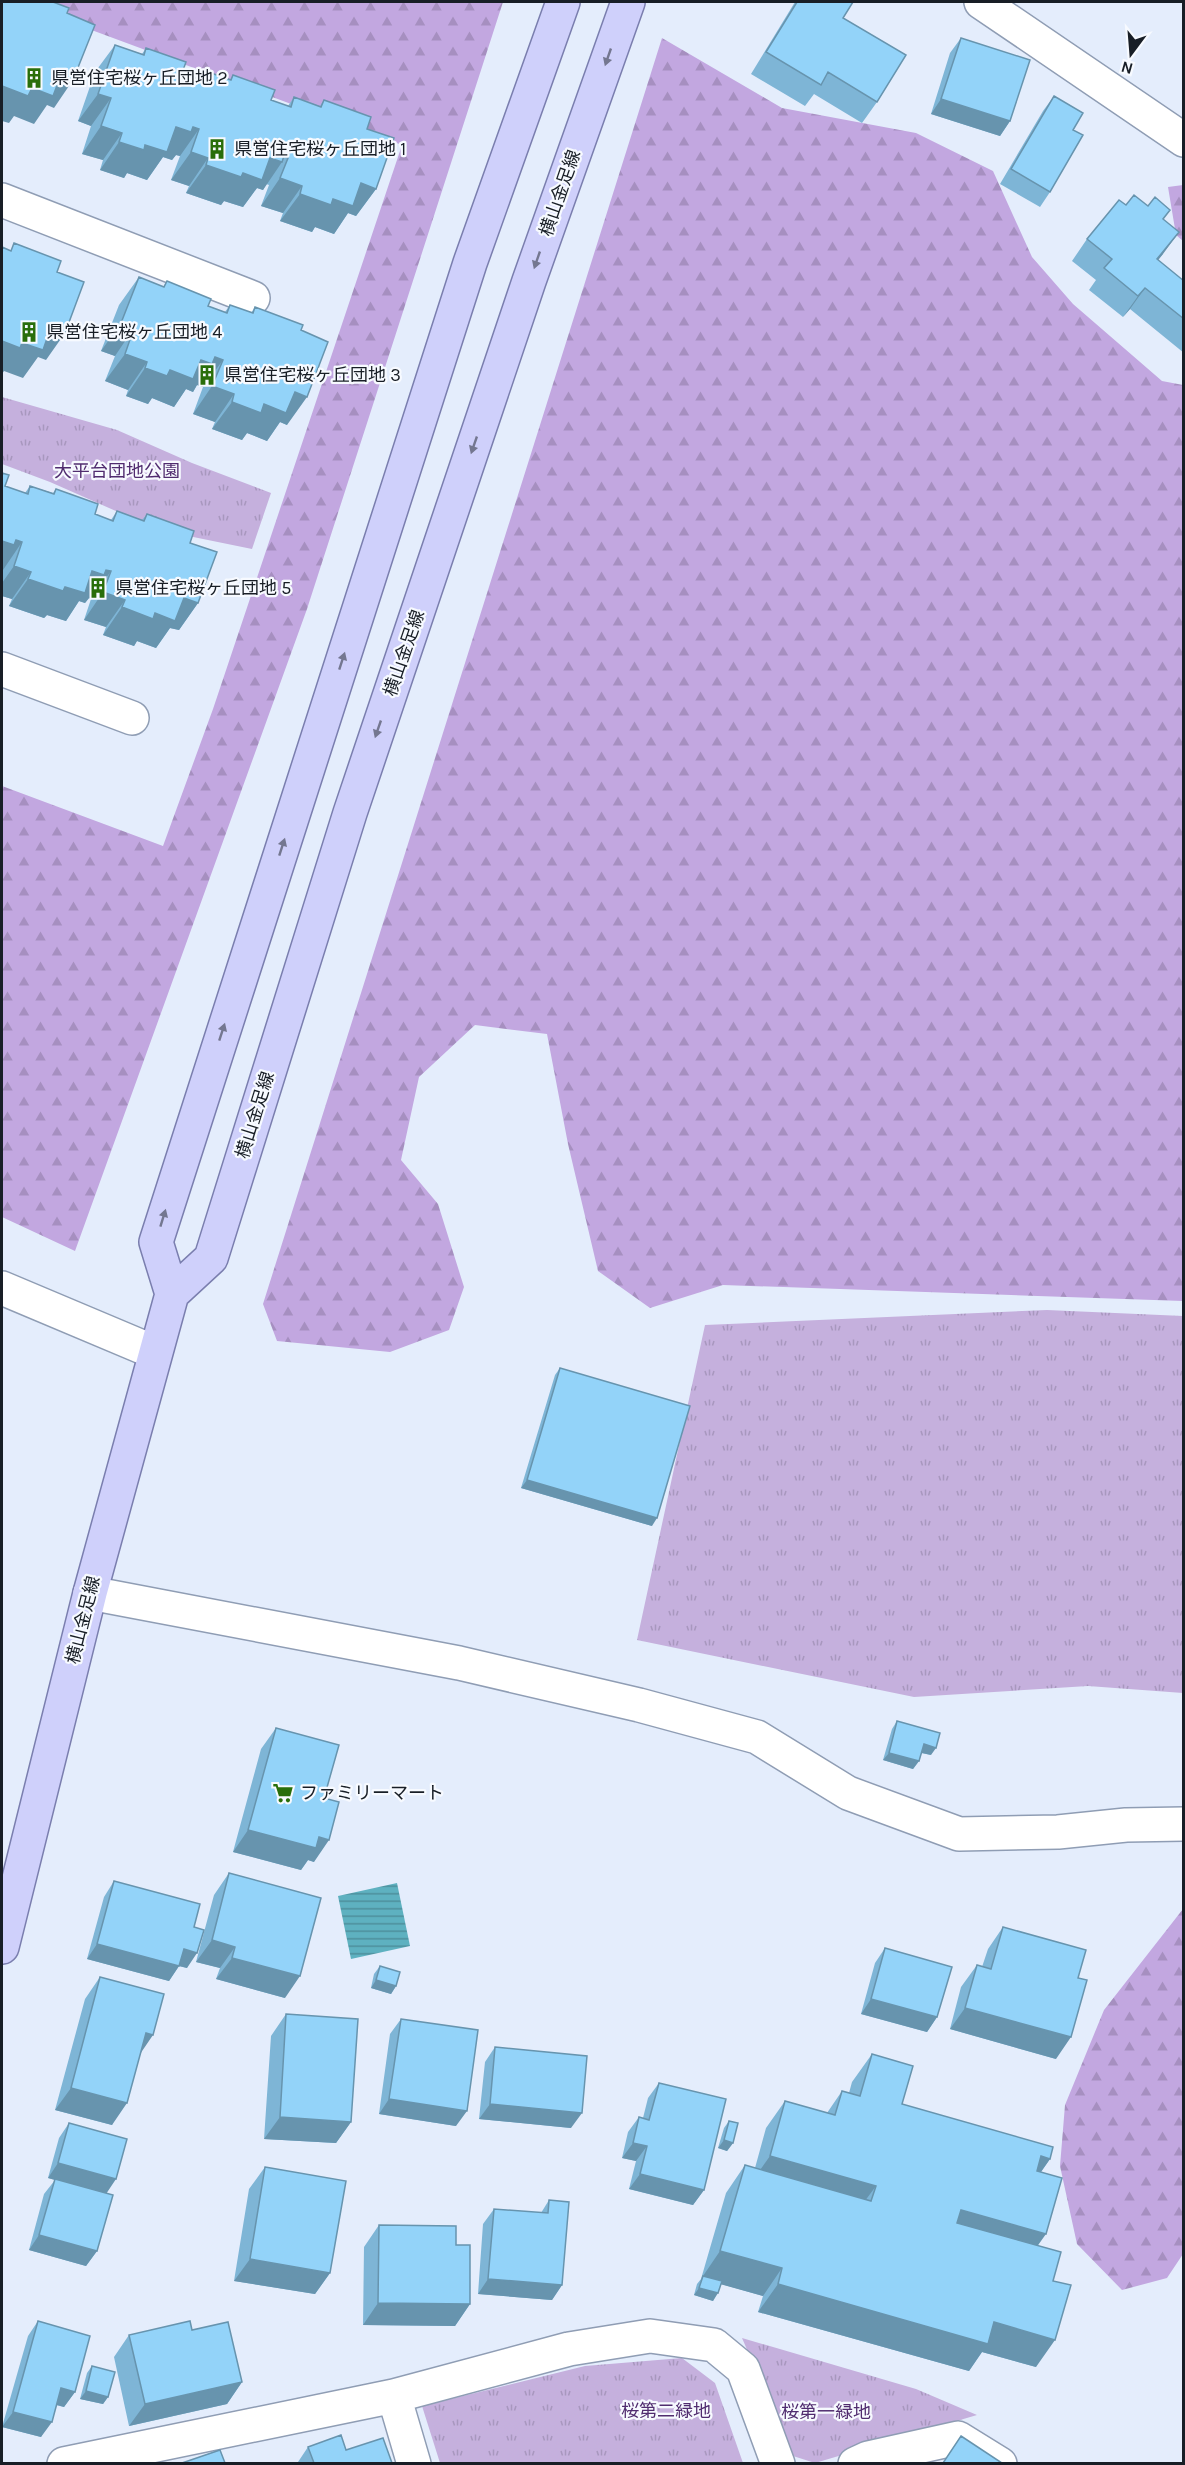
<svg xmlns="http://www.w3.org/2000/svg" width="1185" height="2465" font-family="Karla,'Noto Sans JP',sans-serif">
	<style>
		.grass { fill: url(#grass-tufts) }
		.forest { fill: url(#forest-firs) }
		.water { fill: url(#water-rules) }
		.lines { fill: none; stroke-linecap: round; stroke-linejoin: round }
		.street-casing { stroke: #8f9db4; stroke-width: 36 }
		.secondary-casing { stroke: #8f9db4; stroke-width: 36 }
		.primary-casing { stroke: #7a7eae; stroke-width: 36 }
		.street { stroke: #fff; stroke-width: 33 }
		.secondary { stroke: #fff; stroke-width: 33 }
		.primary { stroke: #cfd0fb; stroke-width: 33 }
		.wall { fill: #7eb5d6 }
		.shaded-wall { fill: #6794ae }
		.building { fill: #93d3f9; stroke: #6794ae; stroke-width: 1.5 }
		.oneway { fill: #747790 }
		.labels { text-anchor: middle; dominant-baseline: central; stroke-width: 4.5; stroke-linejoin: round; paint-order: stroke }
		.poi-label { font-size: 18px; fill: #181e26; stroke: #f7faff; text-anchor: start }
		.street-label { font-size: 18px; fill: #181e26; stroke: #f7faff }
		.park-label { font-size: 18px; fill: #502c6f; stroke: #f7faff }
	</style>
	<defs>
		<pattern id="grass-tufts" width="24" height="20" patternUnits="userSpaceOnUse" patternTransform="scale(1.5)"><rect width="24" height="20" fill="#c5b0dd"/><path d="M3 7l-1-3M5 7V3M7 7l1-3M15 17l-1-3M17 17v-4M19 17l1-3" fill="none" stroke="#a897be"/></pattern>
		<pattern id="forest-firs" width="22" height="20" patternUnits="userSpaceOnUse" patternTransform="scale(1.5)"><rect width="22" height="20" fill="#c2a7e0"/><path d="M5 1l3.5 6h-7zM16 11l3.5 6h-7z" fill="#a68fc0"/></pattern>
		<pattern id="water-rules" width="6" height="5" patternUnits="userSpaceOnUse" patternTransform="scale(1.5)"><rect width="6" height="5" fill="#5eb1c0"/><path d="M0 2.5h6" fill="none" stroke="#4d8f9c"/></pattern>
	</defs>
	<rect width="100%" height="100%" fill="#e4edfc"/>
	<path class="grass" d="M2,397L117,430L192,463L271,493L252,549L159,530L50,482L2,464Z
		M1047,1310L1183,1316V1693L1088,1686L914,1697L637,1640L705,1325Z
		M742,2338L916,2389L977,2415L815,2463L793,2456Z
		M682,2358L715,2383L743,2463H440L422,2406L585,2366Z"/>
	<path class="forest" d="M16,2H503L307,609L75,1251L2,1217V786L163,846L213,709L402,145Z
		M662,38L782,108L916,133L993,171L1032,257L1073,304L1162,381L1183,385V1301L723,1285L650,1308L598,1271L568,1144L547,1034L475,1025L419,1077L401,1160L438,1204L464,1287L449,1330L390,1352L277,1341L263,1304Z
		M1183,185V241L1176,235L1168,187Z
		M1183,1909V2254L1167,2278L1122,2290L1077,2244L1060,2166L1065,2105L1104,2010Z"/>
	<path class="water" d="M397,1883L410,1946L351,1959L338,1896Z"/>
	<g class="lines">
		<g class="street-casing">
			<path id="street" d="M981,2L1184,140
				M2,200L253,298
				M2,669L132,718
				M90,1593L459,1663L639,1705L757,1737L848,1793L959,1834L1058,1832L1126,1825L1184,1824
				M394,2396L414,2464
				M64,2464L394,2396L569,2349L650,2336L714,2345L743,2369L778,2464
				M855,2464L868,2458L958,2438L1000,2464"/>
		</g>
		<g class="secondary-casing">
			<path id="secondary" d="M2,1288L154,1352"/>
		</g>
		<g class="primary-casing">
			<path id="primary" d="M172,1294L156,1242L470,263L563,2
				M2,1947L90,1593L172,1294L211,1258L350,813L529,281L628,2"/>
		</g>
		<use href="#street" class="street"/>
		<use href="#secondary" class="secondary"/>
		<use href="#primary" class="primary"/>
	</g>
	<path class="wall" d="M795,2H853L843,18L877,102L862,123L814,94L805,106L751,74Z
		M961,38L1010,121L1000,136L931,114L950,53Z
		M115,45L142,54L146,48L182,73L202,80L208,72L230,80L233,75L271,100L288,106L294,97L320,106L324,100L367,129L376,189L356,216L348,213L334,234L315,227L312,232L280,221L283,213L261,206L269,185L266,184L263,190L257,188L243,207L224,201L221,205L186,193L189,186L171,180L180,156L176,155L172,160L163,157L147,180L127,173L124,178L100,170L103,160L82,154L91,126L78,121L95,72Z
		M1054,96L1073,130L1050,192L1040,207L1000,184L1043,111Z
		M1126,205L1163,219V254L1158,260L1184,281V353L1130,309L1123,317L1089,290L1096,280L1072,261L1087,239Z
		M139,277L163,287L167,281L208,306L225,312L230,305L251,313L255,307L301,330L287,425L280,422L267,441L247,433L242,440L212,429L215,422L193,414L203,387L197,385L193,392L186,389L174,407L152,398L148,404L126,396L128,390L105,381L115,356L101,351L119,305Z
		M5,486L25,493L30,486L53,493L56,489L95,514L111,520L117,511L142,520L147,514L190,543L198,603L179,630L170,628L156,648L137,641L134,646L103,635L106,627L84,620L91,599L89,598L85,603L79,601L66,621L47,615L44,618L9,606L12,599L2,596V573L3,570Z
		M560,1368L652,1526L521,1488L555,1375Z
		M897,1721L931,1755L921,1753L919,1761L913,1769L883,1760L892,1729Z
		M276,1728L324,1798L314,1862L308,1860L301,1870L233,1852L261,1749Z
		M229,1873L285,1998L216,1979L220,1968L196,1962L214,1895Z
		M114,1881L194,1927L187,1968L179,1966L169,1981L87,1959L104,1897Z
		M1003,1927L1056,2059L950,2029L961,1987L977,1965L982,1967L988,1949Z
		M885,1948L937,2017L927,2032L861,2014L875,1963Z
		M380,1966L396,1986L391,1994L371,1988L374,1974Z
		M100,1977L141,2052L112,2125L55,2110L85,1999Z
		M286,2014L351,2122L336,2143L264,2139L271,2036Z
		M401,2019L456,2126L379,2114L390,2034Z
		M495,2047L571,2128L479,2119L485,2062Z
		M872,2054L902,2104L1050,2159L1041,2172L1038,2246L1053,2281L1036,2367L982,2352L969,2371L758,2312L763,2296L721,2284L713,2301L694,2295L697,2284L701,2279L726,2193L745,2165L755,2168L766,2128L785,2101L827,2113L842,2091L849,2093L852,2082Z
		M659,2083L704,2190L693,2205L629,2189L636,2161L622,2158L628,2132L639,2117L643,2118L648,2098Z
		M729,2121L733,2143L727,2151L718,2148L724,2128Z
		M69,2123L106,2193L97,2251L86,2266L29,2250L44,2194L55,2180L48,2178L59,2138Z
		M265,2167L330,2273L315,2294L234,2281L249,2189Z
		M549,2200L562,2285L552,2300L478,2294L483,2224L494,2209L541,2213Z
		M379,2225L456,2245L470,2304L455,2326L363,2325L364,2247Z
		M38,2321L75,2392L64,2407L56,2405L41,2437L2,2427L28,2336Z
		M192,2330L242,2382L227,2404L129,2426L114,2357L129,2335Z
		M92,2366L108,2397L103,2404L80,2399L87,2373Z
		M308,2447L346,2450L392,2463H298V2462Z"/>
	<path class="shaded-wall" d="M61,75L73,80L54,108L47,105L34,124L14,116L9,123L2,121V86L32,88Z
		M98,94L111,98L91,126L78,121Z
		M941,99L1010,121L1000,136L931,114Z
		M101,126L122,133L103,160L82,154Z
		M176,127H193L199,129L180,156L176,155L172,160L163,157L147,180L127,173L124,178L100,170L119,142L145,145Z
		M191,152L208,158L189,186L171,180Z
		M270,158L282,162L263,190L257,188L243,207L224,201L221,205L186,193L206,165L243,173Z
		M280,178L302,186L283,213L261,206Z
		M361,183L376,189L356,216L348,213L334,234L315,227L312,232L280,221L300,194L333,199Z
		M1179,232L1163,254L1141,281L1157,259Z
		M1145,288L1130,309L1123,317L1138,296Z
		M121,323L134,328L115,356L101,351Z
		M51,327L65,333L46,360L38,357L23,378L4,371L2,374V341L22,343Z
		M125,354L147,362L128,390L105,381Z
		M215,357L223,360L203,387L197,385L193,392L186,389L174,407L152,398L148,404L126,396L145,368L170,370Z
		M212,386L234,394L215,422L193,414Z
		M295,392L307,397L287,425L280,422L267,441L247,433L242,440L212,429L232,402L264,404Z
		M16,540L22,542L3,570H2V541Z
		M14,566L31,572L12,599L2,596V583Z
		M106,570L111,571L91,599L89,598L85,603L79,601L66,621L47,615L44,618L9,606L28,579L65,587L92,571Z
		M103,592L125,600L106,627L84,620Z
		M184,598L198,603L179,630L170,628L156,648L137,641L134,646L103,635L122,607L155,613Z
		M527,1480L657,1518L652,1526L521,1488Z
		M924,1744L936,1748L931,1755L918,1752Z
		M889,1753L919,1761L913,1769L883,1760Z
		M248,1830L319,1837L329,1840L314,1862L308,1860L301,1870L233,1852Z
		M212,1940L235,1947L220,1968L196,1962Z
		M97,1944L184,1949L197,1953L187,1968L179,1966L169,1981L87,1959Z
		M232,1958L300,1976L285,1998L216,1979Z
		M376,1980L396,1986L391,1994L371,1988Z
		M871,1999L937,2017L927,2032L861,2014Z
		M965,2008L1071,2037L1056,2059L950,2029Z
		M146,2033L153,2035L138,2057Z
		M71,2088L127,2103L112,2125L55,2110Z
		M389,2099L467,2111L456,2126L379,2114Z
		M490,2104L582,2113L571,2128L479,2119Z
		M280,2117L351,2122L336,2143L264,2139Z
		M724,2140L733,2143L727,2151L718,2148Z
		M633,2143L647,2146L636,2161L622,2158Z
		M770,2156L876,2186L856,2213L750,2184Z
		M1041,2156L1050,2159L1031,2186Z
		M58,2163L116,2179L106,2194L48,2178Z
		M640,2174L704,2190L693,2205L629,2189Z
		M961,2210L1046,2234L1026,2262L941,2238Z
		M39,2235L97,2251L86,2266L29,2250Z
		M720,2251L782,2268L763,2296L702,2279L703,2276Z
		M250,2259L330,2273L315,2294L234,2281Z
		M488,2279L562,2285L552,2300L478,2294Z
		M778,2284L994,2322L1055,2340L1036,2367L982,2352L969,2371L758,2312Z
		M699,2288L718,2293L713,2301L694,2295Z
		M378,2303L470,2304L455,2326L363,2325Z
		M242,2382L227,2404L129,2426L145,2404Z
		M61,2388L75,2392L64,2407L50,2403Z
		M86,2391L108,2397L103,2404L80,2399Z
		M13,2412L52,2422L41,2437L2,2427Z"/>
	<path class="building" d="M2,2H53L69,8L67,13L95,25L73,80L61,75L53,96L32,88L28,96L2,86Z
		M797,2H853L843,18L906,55L877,102L828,72L821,85L766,52Z
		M961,38L1030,60L1010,121L941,99Z
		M115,45L144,55L146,48L186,62L182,73L204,81L208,72L231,80L233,75L275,90L271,100L291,107L294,97L321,107L324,100L371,117L367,129L394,138L376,189L361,183L353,206L333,199L331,205L300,194L302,186L280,178L288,158L284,156L282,162L270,158L262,180L243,173L241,177L206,165L208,158L191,152L199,129L193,127L191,132L176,127L167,152L145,145L144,150L119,142L122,133L101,126L111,98L98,94Z
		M1054,96L1083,113L1073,130L1083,135L1050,192L1011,169Z
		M1134,195L1148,206L1155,197L1170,210L1163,219L1179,232L1157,259L1184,281V319L1145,288L1138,296L1104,268L1112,259L1087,239L1119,200L1126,205Z
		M14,243L61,261L57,272L84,282L65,333L51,327L43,350L22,343L20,348L2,341V247L11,251Z
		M139,277L164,287L167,281L211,299L208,306L227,313L230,305L253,313L255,307L303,325L301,330L328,342L307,397L295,392L286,413L264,404L261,413L232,402L234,394L212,386L223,360L215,357L212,364L201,360L193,379L170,370L167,376L145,368L147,362L125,354L134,328L121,323Z
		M2,473L9,475L5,486L28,494L30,486L54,494L56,489L98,504L95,514L113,521L117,511L144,521L147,514L194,531L190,543L217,552L198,603L184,598L175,621L155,613L153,619L122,607L125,600L103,592L111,571L106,570L104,575L92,571L85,593L65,587L63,591L28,579L31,572L14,566L22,542L16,540L14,545L2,541Z
		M560,1368L690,1406L657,1518L527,1480Z
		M897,1721L940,1733L936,1748L924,1744L919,1761L889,1753Z
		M276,1728L339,1745L324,1798L339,1802L329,1840L319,1837L316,1848L248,1830Z
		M229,1873L321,1898L300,1976L232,1958L235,1947L212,1940Z
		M114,1881L200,1904L194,1927L204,1930L197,1953L184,1949L179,1966L97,1944Z
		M1003,1927L1086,1950L1078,1978L1087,1980L1071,2037L965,2008L977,1965L991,1969Z
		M885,1948L952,1967L937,2017L871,1999Z
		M380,1966L400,1972L396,1986L376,1980Z
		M100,1977L164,1994L153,2035L146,2033L127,2103L71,2088Z
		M286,2014L358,2019L351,2122L280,2117Z
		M401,2019L478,2030L467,2111L389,2099Z
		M495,2047L587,2056L582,2113L490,2104Z
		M872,2054L913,2066L902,2104L1053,2147L1050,2159L1041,2156L1037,2171L1062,2178L1046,2234L961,2210L957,2223L1061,2252L1053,2281L1071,2285L1055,2340L994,2322L988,2344L778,2284L782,2268L720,2251L745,2165L871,2201L876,2186L770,2156L785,2101L835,2115L842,2091L860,2096Z
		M659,2083L726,2099L704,2190L640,2174L647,2146L633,2143L639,2117L649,2120Z
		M729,2121L738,2123L733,2143L724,2140Z
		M69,2123L127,2139L116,2179L58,2163Z
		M265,2167L346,2181L330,2273L250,2259Z
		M55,2179L113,2195L97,2251L39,2235Z
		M549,2200L569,2202L562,2285L488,2279L494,2209L548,2213Z
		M379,2225L456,2226V2245H470V2304L378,2303Z
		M703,2276L722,2281L718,2293L699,2288Z
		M38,2321L90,2336L75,2392L61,2388L52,2422L13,2412Z
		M190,2321L192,2330L228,2322L242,2382L145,2404L129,2335Z
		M92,2366L115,2372L108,2397L86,2391Z
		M341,2435L346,2450L383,2438L392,2463H314L308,2447Z
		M961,2436L1002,2463H943Z
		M220,2450L225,2463H182Z"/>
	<defs><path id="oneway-solid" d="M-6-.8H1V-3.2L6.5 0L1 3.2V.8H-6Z" transform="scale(1.5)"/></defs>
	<g class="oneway">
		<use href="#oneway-solid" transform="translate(608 57) rotate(109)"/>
		<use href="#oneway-solid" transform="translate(537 260) rotate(109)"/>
		<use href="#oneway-solid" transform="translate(474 445) rotate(109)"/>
		<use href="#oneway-solid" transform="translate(342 661) rotate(-72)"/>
		<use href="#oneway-solid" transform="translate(378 729) rotate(109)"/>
		<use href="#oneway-solid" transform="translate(282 847) rotate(-72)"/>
		<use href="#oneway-solid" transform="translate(222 1032) rotate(-72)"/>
		<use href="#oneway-solid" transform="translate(163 1218) rotate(-73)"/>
	</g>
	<defs>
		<g id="building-bare" transform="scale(1.62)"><path d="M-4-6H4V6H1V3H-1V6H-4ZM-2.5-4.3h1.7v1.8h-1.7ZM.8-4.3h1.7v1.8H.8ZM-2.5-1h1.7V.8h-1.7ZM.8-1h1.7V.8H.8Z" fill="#296e0a" stroke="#f7faff" stroke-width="2.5" paint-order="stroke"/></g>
		<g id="supermarket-bare" transform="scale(1.62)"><path d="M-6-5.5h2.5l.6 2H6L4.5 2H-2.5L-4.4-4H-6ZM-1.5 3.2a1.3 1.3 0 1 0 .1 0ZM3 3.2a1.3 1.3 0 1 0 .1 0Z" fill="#296e0a" stroke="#f7faff" stroke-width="2.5" paint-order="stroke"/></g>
	</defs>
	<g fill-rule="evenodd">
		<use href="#building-bare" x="34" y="78"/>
		<use href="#building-bare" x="217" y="149"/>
		<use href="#building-bare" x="29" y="332"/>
		<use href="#building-bare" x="207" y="375"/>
		<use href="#building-bare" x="98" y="588"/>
		<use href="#supermarket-bare" x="283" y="1793"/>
	</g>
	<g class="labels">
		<g class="poi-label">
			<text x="51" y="78">県営住宅桜ヶ丘団地 2</text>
			<text x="234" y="149">県営住宅桜ヶ丘団地 1</text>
			<text x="46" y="332">県営住宅桜ヶ丘団地 4</text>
			<text x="224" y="375">県営住宅桜ヶ丘団地 3</text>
			<text x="115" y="588">県営住宅桜ヶ丘団地 5</text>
			<text x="300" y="1793">ファミリーマート</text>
		</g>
		<g class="street-label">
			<text transform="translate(560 193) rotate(-71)">横山金足線</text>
			<text transform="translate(404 653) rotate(-71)">横山金足線</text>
			<text transform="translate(255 1115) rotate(-73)">横山金足線</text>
			<text transform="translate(83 1620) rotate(-76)">横山金足線</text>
		</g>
		<g class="park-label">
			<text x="117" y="471">大平台団地公園</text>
			<text x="666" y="2411">桜第二緑地</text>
			<text x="826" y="2412">桜第一緑地</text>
		</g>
	</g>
	<rect width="1185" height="2465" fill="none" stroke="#181e26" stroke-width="6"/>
	<g transform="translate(1131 54) rotate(196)" stroke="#f7faff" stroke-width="4.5" paint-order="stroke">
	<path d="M0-4.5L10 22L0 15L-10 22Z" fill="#181e26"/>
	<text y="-9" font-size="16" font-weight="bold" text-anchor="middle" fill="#181e26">N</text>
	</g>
</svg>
